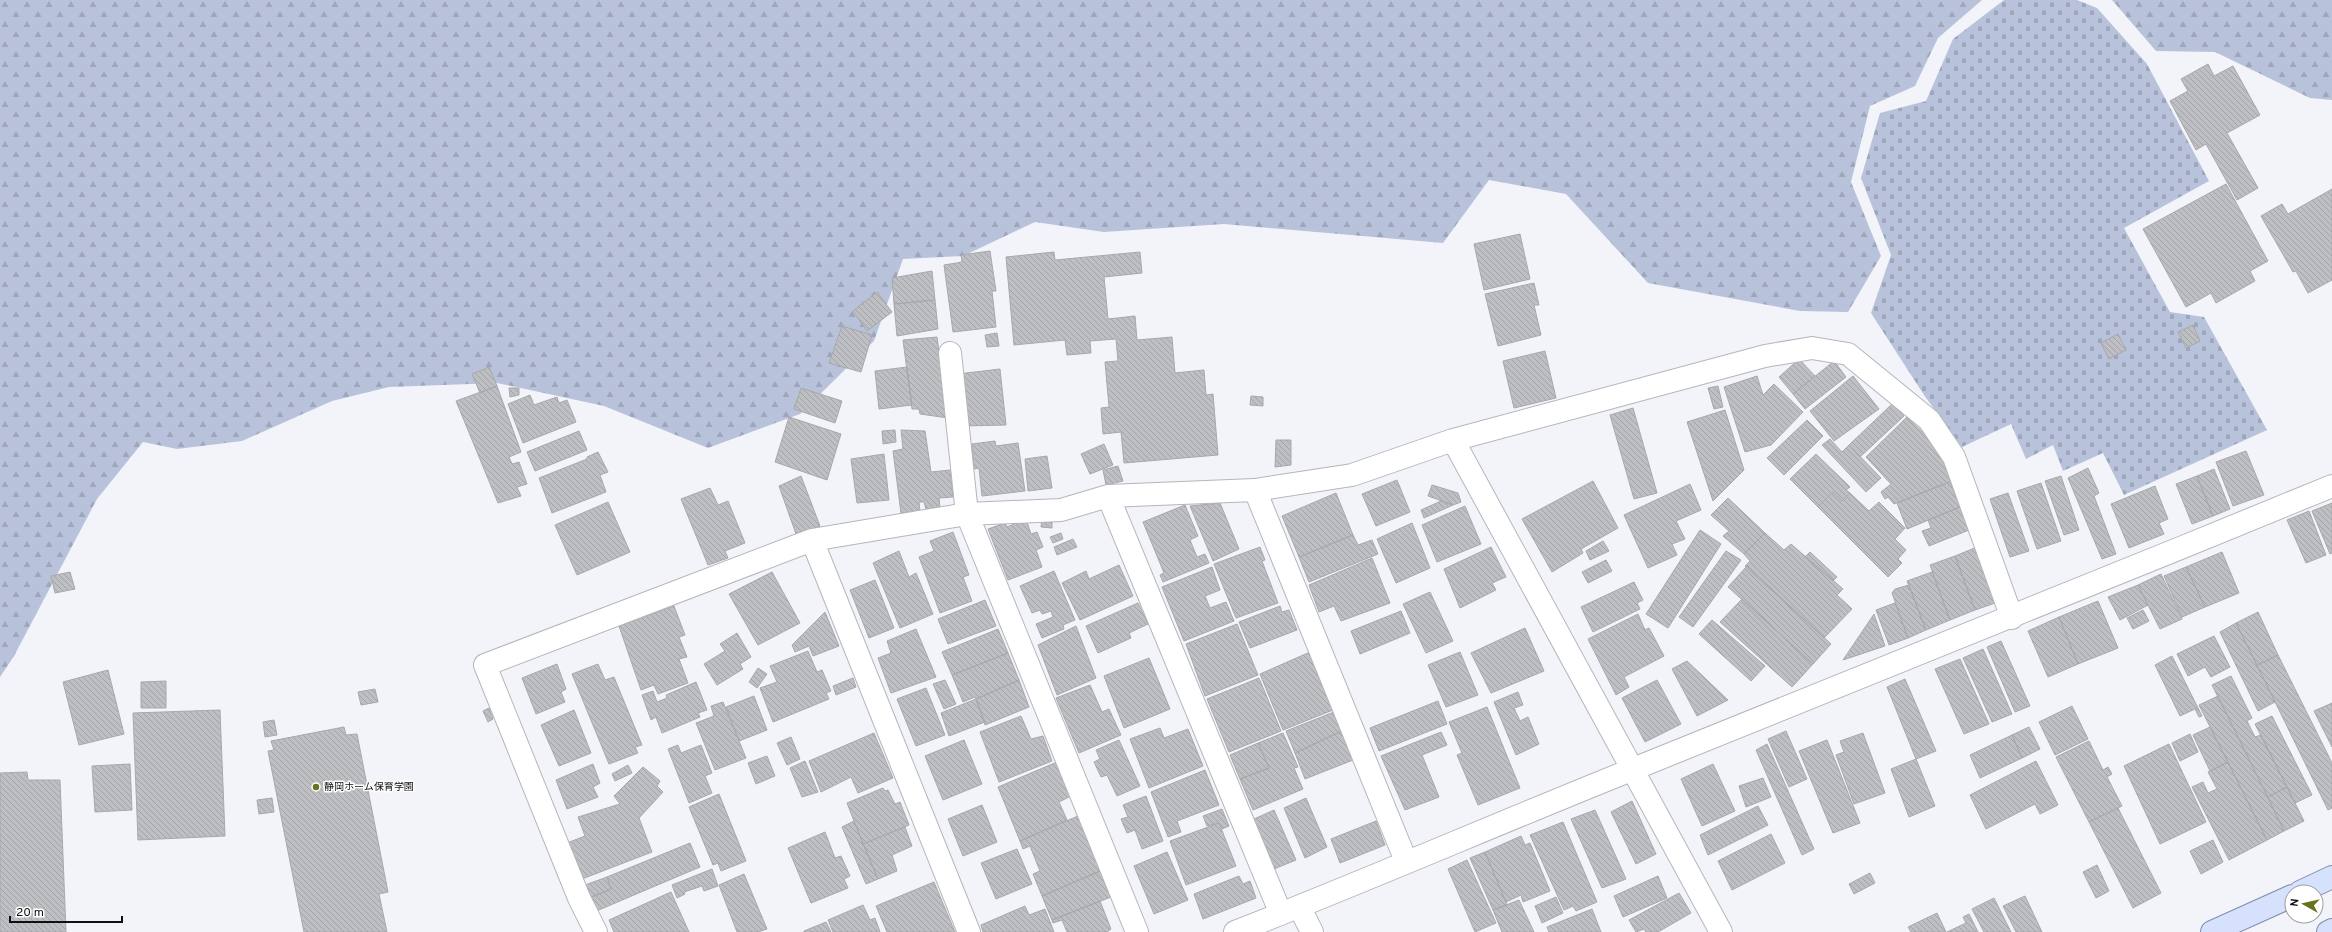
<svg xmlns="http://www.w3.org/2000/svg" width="2332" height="932" font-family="Overpass,'Noto Sans JP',sans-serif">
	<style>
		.forest { fill: url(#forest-firs) }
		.cemetery { fill: url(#cemetery-stones) }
		.building { fill: url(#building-back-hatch); stroke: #a6a8ad }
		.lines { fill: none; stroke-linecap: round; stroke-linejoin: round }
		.minor-casing { stroke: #b4b6ba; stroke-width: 24 }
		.major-casing { stroke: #7e8caa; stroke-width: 24 }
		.minor { stroke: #fff; stroke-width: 22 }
		.major { stroke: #d6e2fd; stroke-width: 22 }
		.poi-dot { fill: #69731d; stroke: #fff; stroke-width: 1.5 }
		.labels { text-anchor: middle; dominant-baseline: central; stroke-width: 3; stroke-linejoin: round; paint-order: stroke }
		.poi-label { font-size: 10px; fill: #0f1011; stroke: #fff; text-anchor: start }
	</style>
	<defs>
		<pattern id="forest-firs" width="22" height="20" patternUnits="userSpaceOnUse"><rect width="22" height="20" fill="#b8c3db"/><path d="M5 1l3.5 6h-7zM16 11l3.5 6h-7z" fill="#9da6bb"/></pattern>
		<pattern id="cemetery-stones" width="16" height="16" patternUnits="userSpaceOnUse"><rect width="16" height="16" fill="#b8c3db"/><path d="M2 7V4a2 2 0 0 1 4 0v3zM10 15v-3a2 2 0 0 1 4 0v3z" fill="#9da6bb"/></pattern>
		<pattern id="building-back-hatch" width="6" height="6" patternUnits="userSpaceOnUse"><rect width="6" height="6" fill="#bdbfc3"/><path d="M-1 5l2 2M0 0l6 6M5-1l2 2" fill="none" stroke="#a1a3a6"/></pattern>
	</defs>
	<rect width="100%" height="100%" fill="#f2f4f9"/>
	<path class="forest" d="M0,0H1982L1938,38L1915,86L1870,106L1851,182L1881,256L1848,312L1800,311L1648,283L1566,194L1489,180L1443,243L1224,224L1104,232L1035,222L963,256L903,259L874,341L800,414L708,448L604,406L497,383L389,387L332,401L242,441L177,449L143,442L97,499L14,656L0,677Z
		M2112,0H2332V100L2310,98L2215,52L2156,51Z"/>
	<path class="cemetery" d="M2004,0H2077L2097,8L2147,64L2209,181L2124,228L2170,312L2204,317L2267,430L2124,495L2103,453L2063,471L2053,445L2026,459L2011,424L1962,447L1924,395L1871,313L1891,255L1861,178L1880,113L1926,101L1953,39Z"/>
	<path class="building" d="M2208,64L2214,76L2233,66L2260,115L2227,133L2258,188L2237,200L2206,144L2196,150L2170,101L2188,91L2181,79Z
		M2226,184L2268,261L2250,271L2255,281L2216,303L2211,293L2186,307L2143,229Z
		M2332,189V280L2308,293L2296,271L2293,272L2261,216L2282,204L2288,214Z
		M1520,234L1530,279L1484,290L1474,244Z
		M990,251L996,291H992L996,327L953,332L944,265L962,262L961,255Z
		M1054,252L1055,260L1140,252L1142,273L1104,277L1108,319L1135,316L1137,340L1172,337L1175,373L1204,370L1206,395L1213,394L1218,455L1124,463L1121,432L1103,434L1101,408L1109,407L1105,362L1118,361L1116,339L1090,341L1091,353L1067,355L1065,340L1014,345L1006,257Z
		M932,271L935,300L894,304L892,278Z
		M1534,283L1539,305H1534L1541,335L1498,346L1485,294Z
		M877,292L892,312L867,331L853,311Z
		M935,300L938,329L897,336L894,304Z
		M2193,325L2200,341L2186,348L2178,332Z
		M842,326L872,335L861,372L829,363Z
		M997,333L999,346L987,347L985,335Z
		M2118,334L2126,350L2109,359L2101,343Z
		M937,337L948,418L920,414L919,409H912L903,340Z
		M1545,351L1556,398L1514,408L1503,361Z
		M1799,359L1815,376L1793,394L1779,377Z
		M1834,361L1846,377L1805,409L1793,394Z
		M489,367L497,386L480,393L472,374Z
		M907,367L912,405L879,409L875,371Z
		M1000,369L1006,425L964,426L958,374Z
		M1757,376L1763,395L1774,384L1803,412L1771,445L1745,452L1724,387Z
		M1853,376L1879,409L1834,441L1810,411Z
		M497,386L521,452L509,457L512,464L519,462L527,484L517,487L521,496L498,503L456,401Z
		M1718,386L1723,407L1714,409L1708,388Z
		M509,388H519V395L510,397Z
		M801,388L842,401L835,423L794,409Z
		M530,395L534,405L557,397L559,403L567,400L576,422L523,443L508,404Z
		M1251,396L1263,397V406L1250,405Z
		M1892,404L1904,416L1860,457L1849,445Z
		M1633,408L1657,493L1634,499L1610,415Z
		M1725,410L1744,470L1713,501L1687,422Z
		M789,417L841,434L827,480L775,462Z
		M1907,417L1937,446L1951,481L1894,504L1888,497L1885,499L1881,492L1891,484L1866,457Z
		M1807,420L1823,436L1784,475L1767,458Z
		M895,430L896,442L883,444L882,431Z
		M901,430L925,431L931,472L950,470L953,497L939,498L940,508L926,509L924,502H919L920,512L901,513L893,451L903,449Z
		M579,431L587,450L535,471L527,452Z
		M1830,439L1842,452L1849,445L1881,478L1866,492L1822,445Z
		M1276,440H1291V465L1275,467Z
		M995,441L996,446L1018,443L1025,491L982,496L979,468L974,469L972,444Z
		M1104,444L1113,465L1090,474L1081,454Z
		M2246,451L2264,495L2233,506L2216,462Z
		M598,452L608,472L600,475L606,492L552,513L539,478L587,459V457Z
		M884,454L889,500L857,503L851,459Z
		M1816,454L1850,487L1846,490L1850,493L1842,501L1833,492L1818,507L1790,479Z
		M1047,456L1052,488L1028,491L1025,459Z
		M1118,466L1123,481L1106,485L1103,470Z
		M2088,468L2099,493L2094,496L2116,554L2102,559L2068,478Z
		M2214,469L2230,509L2213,516L2197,476Z
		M801,476L820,526L796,534L779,486Z
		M2061,476L2079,530L2064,535L2045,481Z
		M2197,476L2213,516L2192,524L2176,484Z
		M1397,480L1410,512L1376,526L1362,494Z
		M1593,481L1618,528L1581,549L1583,553L1552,572L1522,519Z
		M1950,482L1960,507L1907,529L1897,503Z
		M2041,483L2061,541L2037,549L2017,491Z
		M1690,484L1701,510L1676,521L1685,539L1672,544L1677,555L1648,568L1624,515Z
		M1432,485L1458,493L1461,502L1453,505L1428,496Z
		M2155,486L2168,519L2159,523L2164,534L2129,548L2111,504Z
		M710,488L718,505L728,501L745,543L725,551L728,558L708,565L681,499Z
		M1833,492L1842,501L1850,493L1869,511L1879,502L1905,528L1895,539L1906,550L1898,559L1902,563L1888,577L1818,507Z
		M1336,493L1353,535L1299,557L1282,516Z
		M2008,493L2029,551L2010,557L1990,499Z
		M1728,498L1765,533L1744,554L1723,536L1729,531L1711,515Z
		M1441,501L1453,505L1424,518L1421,510Z
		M608,502L630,552L577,575L555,525Z
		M1220,503L1239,549L1213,561L1190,506Z
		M2332,503V553L2330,554L2312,511Z
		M1185,505L1198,536L1190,540L1197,557L1205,554L1209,563L1163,582L1160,575L1164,573L1143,522Z
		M1465,506L1481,544L1437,562L1422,525Z
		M1960,507L1969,530L1929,546L1922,531L1931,528L1928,520Z
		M2309,511L2326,555L2306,563L2287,520Z
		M1026,519L1031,534L1037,532L1043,547L1036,550L1042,567L1008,580L988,529L1005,523L1007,527Z
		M1042,519H1052V528L1041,527Z
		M1412,523L1430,568L1396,583L1377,539Z
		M1700,530L1721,544L1668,628L1646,614Z
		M953,532L969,575L963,577L972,601L940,613L919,557L934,551L930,541Z
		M1061,533L1063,539L1053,543L1050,537Z
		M1765,533L1784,550L1791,544L1843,589L1837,595L1852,609L1824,638L1745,566L1750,561L1744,554Z
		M1353,535L1358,545L1372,540L1378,554L1309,582L1299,557Z
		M1073,539L1077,547L1057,555L1054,547Z
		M1603,541L1609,551L1590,560L1586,551Z
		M1260,547L1265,560L1262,561L1278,603L1236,618L1214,564Z
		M1491,547L1506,577L1492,583L1496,590L1460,608L1444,569Z
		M1977,547L1998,602L1975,610L1955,556Z
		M899,551L909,577L916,573L933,614L900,628L873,563Z
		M1726,551L1741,560L1693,627L1679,617Z
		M1810,552L1837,577L1833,581L1805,557Z
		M2222,552L2239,593L2205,607L2186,567Z
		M1955,556L1975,610L1950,620L1930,565Z
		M1372,558L1390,603L1341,621L1334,606L1319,612L1309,585Z
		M1606,560L1612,571L1588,583L1582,572Z
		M1119,565L1133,596L1080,620L1062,583L1086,571L1089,579Z
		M1747,566L1831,644L1813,664L1728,587Z
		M1212,567L1220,590L1205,596L1210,608L1226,602L1234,621L1184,641L1162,587Z
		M2186,567L2205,607L2182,617L2164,576Z
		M1054,571L1075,620L1063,625L1064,629L1042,638L1036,624L1053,617L1051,611L1042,614L1040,610L1032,613L1020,586Z
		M70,572L75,589L55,593L51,576Z
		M772,572L800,623L758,645L729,594Z
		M1932,572L1950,620L1926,630L1907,581Z
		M2161,574L2182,619L2160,629L2138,585Z
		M875,580L894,628L869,638L850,590Z
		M1634,582L1643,600L1637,603L1640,609L1593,632L1581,607Z
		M1909,585L1926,630L1908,638L1892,593L1895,589Z
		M2138,585L2148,605L2120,620L2108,597Z
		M1430,592L1453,641L1426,653L1403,604Z
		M1742,599L1813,664L1792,687L1720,622Z
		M985,600L996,626L948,644L938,619Z
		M2098,601L2118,648L2078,664L2059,617Z
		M1138,603L1148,624L1129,633L1131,638L1098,653L1086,626Z
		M1895,603L1908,638L1889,645L1876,610Z
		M674,606L685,635L679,637L687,657L679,659L688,683L658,694L654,685L641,690L619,626Z
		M1280,606L1282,612L1289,610L1297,630L1250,648L1239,622Z
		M2143,610L2149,621L2133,629L2127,618Z
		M1401,611L1410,633L1360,654L1351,631Z
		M825,612L839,646L813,656L809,646L795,652L792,645Z
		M2258,612L2278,655L2257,665L2236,623Z
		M1638,614L1645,630L1649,628L1664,656L1624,677L1629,687L1616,695L1588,639Z
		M1874,614L1885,646L1843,660Z
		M2059,617L2078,664L2048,677L2028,631Z
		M1712,620L1765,666L1751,681L1699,634Z
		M2236,623L2275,702L2258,711L2220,632Z
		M1237,624L1258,675L1205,696L1186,644Z
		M1076,626L1096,678L1057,695L1038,645Z
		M1525,628L1544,671L1491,693L1471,653Z
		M916,629L936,677L891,693L878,658L891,653L887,641Z
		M998,629L1008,653L952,675L942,652Z
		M737,633L751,657L740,664L743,669L717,685L704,664L725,651L720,644Z
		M2214,636L2230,667L2211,677L2205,667L2188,676L2177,654Z
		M2001,641L2030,706L2015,712L1987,647Z
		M1983,649L2012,714L1992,722L1963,658Z
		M808,651L817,672L822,670L831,691L826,693L829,699L773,722L760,688L777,682L770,666Z
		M1310,652L1333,710L1283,730L1260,674Z
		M1460,652L1478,695L1446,707L1428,665Z
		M1008,653L1019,680L976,699L975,697L963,702L952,675Z
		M2278,655L2332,763V808L2328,810L2257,665Z
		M2172,656L2202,716L2199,717L2195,709L2180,716L2155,665Z
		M1149,658L1170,709L1124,728L1104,676Z
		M1960,659L1989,724L1964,734L1935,669Z
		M1687,661L1728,700L1697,716L1672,669Z
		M557,664L566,689L561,692L565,702L536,714L522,678Z
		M598,664L605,680L614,677L642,745L635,747L638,753L609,764L572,674Z
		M758,668L767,674L757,688L749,682Z
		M108,670L124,734L79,745L63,682Z
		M2231,676L2252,718L2247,721L2255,737L2261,735L2287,787L2268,797L2212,685Z
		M853,678L856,687L836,695L833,686Z
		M1259,678L1281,731L1229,752L1207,699Z
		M1905,679L1936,751L1916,759L1887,687Z
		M945,680L956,704L944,709L933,684Z
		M1019,680L1029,707L985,725L976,699Z
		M1657,680L1681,724L1645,742L1622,698Z
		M166,681V708H141V682Z
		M696,682L707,710L698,713L700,717L662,733L656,717L651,720L642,695L653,691L657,702L667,698L666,695Z
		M1090,685L1102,712L1109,709L1121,735L1079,753L1056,698Z
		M926,688L945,735L916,746L897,699Z
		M375,689L378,702L361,705L358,692Z
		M1518,692L1523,705L1514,708L1520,721L1528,717L1539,744L1516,755L1494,702Z
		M754,696L767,730L739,741L726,707Z
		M2218,696L2284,831L2267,840L2199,705Z
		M976,699L985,722L949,736L941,713Z
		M1438,701L1447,724L1379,751L1370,728Z
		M723,702L746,758L715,770L696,723L714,716L711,706Z
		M2332,703V747L2314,711Z
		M2072,706L2088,739L2055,755L2039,722Z
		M1487,707L1520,788L1478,805L1457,755L1462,753L1449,722Z
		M489,708L493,719L488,722L483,711Z
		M220,710L225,836L138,840L133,713Z
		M574,710L591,753L559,766L541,725Z
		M1334,712L1342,731L1295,753L1286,731Z
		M1021,716L1031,739L1043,736L1052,761L999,782L980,732Z
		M2272,716L2312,795L2295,803L2255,724Z
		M274,720L277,735L265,737L263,722Z
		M344,727L346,735L357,734L388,892L379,894L387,932H304L268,751L274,750L271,741Z
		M2029,727L2040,749L2022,758L2012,735Z
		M2210,727L2228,762L2210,771L2193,735Z
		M1160,728L1164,738L1188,729L1203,766L1149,788L1130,739Z
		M1342,731L1353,760L1305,779L1295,753Z
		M1786,731L1807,779L1789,787L1768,739Z
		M1441,732L1447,745L1422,755L1439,797L1405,810L1381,756Z
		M874,733L893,778L858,793L851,777L821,792L809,761Z
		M1283,733L1298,767L1294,768L1303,789L1253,810L1240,779L1269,768L1258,743Z
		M1863,733L1885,793L1854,804L1836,755L1844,752L1840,741Z
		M2190,734L2198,752L2180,761L2172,743Z
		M2012,735L2022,758L1980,778L1970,755Z
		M791,737L800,759L787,765L777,743Z
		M964,740L982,784L943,800L925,756Z
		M1119,740L1140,786L1117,796L1107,775L1101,777L1094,762L1100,759L1096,750Z
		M1827,740L1860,823L1833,833L1799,751Z
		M2089,741L2103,770L2108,767L2112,774L2107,777L2122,806L2089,822L2056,757Z
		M1258,743L1269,768L1240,779L1230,755Z
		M1767,744L1814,849L1802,855L1756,750Z
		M2169,744L2206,822L2160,844L2124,766Z
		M678,745L681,753L701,745L712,773L705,776L712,793L689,803L668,749Z
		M767,756L775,776L756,784L748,763Z
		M1916,759L1935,806L1909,817L1891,769Z
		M805,761L818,792L802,797L790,768Z
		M2036,761L2058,805L2040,814L2035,804L1986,829L1970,795Z
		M1057,762L1071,796L1059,802L1067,820L1020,841L998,787Z
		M2228,762L2267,840L2229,860L2192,787L2203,782L2208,793L2217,789L2208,772Z
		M130,764L132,810L95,812L92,766Z
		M593,764L600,783L593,787L598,797L567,809L556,780Z
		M1713,764L1735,811L1702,826L1681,779Z
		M628,765L632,773L615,781L612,774Z
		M643,767L660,781L657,786L663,792L639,818L652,852L582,879L567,843L585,836L578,817L620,804L614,796Z
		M1205,770L1219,805L1177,821L1181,832L1168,837L1151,792Z
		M27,772L28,780H60L66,932H0V773Z
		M1763,778L1771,797L1746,807L1739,786Z
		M2287,787L2304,821L2284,831L2268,797Z
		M883,788L885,791L888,790L895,804L900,802L909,825L863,844L847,803Z
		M719,794L746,861L721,871L718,863L713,865L689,807Z
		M1146,796L1163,841L1142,849L1135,830L1127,833L1121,819L1128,817L1123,805Z
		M272,798L274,812L259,814L257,800Z
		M1306,798L1327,847L1305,858L1284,808Z
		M1632,801L1656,854L1636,864L1611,812Z
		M982,805L997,842L963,856L948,819Z
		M1758,806L1768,825L1708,855L1700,835Z
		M2118,808L2161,893L2133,908L2089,822Z
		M1222,809L1229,826L1222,829L1219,823L1207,826L1203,816Z
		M1274,810L1296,860L1274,869L1254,819Z
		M1595,810L1626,879L1602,888L1571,819Z
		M1078,816L1100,871L1042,896L1033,874L1040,871L1030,846L1023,849L1020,841Z
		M854,821L878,879L866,884L842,827Z
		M1376,821L1385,845L1340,863L1331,839Z
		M1563,822L1597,902L1576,911L1573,906L1564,910L1530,835Z
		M1219,823L1236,866L1186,885L1170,841Z
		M905,827L912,846L892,855L897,871L878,879L863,844Z
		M825,832L835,858L841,856L850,876L844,879L848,888L811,903L788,848Z
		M1771,834L1785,863L1732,890L1718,861Z
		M1521,836L1525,845L1530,843L1550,891L1523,902L1521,895L1506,902L1485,852Z
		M2213,840L2223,862L2201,874L2190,851Z
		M690,843L700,867L594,912L589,898L611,889L607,877Z
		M1017,849L1032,884L996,899L981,863Z
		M1167,852L1188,900L1154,914L1134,866Z
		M1485,852L1507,905L1493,910L1470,858Z
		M1467,860L1496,923L1475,932L1448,869Z
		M2097,865L2109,891L2096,898L2083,872Z
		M712,869L718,886L704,891L702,886L684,892L685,894L677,898L672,885Z
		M1100,871L1111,897L1052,920L1042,896Z
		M1870,873L1875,883L1854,894L1849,884Z
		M744,874L767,929L758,932H737L719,885Z
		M1239,876L1243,884L1250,881L1256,898L1203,919L1194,894Z
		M1658,876L1667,898L1623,917L1614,896Z
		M607,877L611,889L589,898L585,885Z
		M934,882L955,932H887L876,906Z
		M671,892L689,932H614L609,920Z
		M1679,893L1691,913L1658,932H1646L1644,929L1636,932L1629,920Z
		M2025,896L2042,932H2016L2003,906Z
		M1556,897L1563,913L1542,923L1535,906Z
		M1994,898L2011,932H1984L1972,909Z
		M1519,900L1534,932H1502L1493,910Z
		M1100,901L1111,929L1107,932H1067L1062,920L1053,923L1052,920Z
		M863,905L870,920L875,918L880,932H833L828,920Z
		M1025,906L1029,915L1045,909L1054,932H983L981,925Z
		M1592,909L1601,932H1549L1547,927Z
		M1937,913L1946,932H1911L1908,927Z
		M1969,914L1978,932H1947L1966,923L1963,917Z
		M826,922L831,932H804V931Z"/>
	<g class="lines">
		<g class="minor-casing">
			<path id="minor" d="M950,353L967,514L1137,932
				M1453,440L1721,932
				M1255,490L1406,861
				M1108,496L1281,914
				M812,540L969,932
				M1300,908L1312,932
				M596,932L579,898L485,665L812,540L967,514L1061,510L1108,496L1255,490L1352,475L1453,440L1765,356L1812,348L1848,354L1929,420L1954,457L2012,618
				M1235,932C1368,880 1499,823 1631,770C1865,675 2099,582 2332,486"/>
		</g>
		<g class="major-casing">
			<path id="major" d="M2300,892L2332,877
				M2212,932L2292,896
				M2328,932L2332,930"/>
		</g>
		<use href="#minor" class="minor"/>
		<use href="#major" class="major"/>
	</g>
	<circle class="poi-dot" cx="316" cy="787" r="4"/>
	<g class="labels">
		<g class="poi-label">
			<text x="324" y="787">静岡ホーム保育学園</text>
		</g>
	</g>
	<g transform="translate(2304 904) rotate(278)"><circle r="19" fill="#ffffff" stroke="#9f9fa0"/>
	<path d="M0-3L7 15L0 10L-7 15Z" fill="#69731d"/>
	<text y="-6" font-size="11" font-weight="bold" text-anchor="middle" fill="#0f1011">N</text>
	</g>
	<path d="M10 916v6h112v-6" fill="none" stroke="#0f1011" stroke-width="2"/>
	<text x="16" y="916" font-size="12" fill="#0f1011" stroke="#ffffff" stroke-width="3" paint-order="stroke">20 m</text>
</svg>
